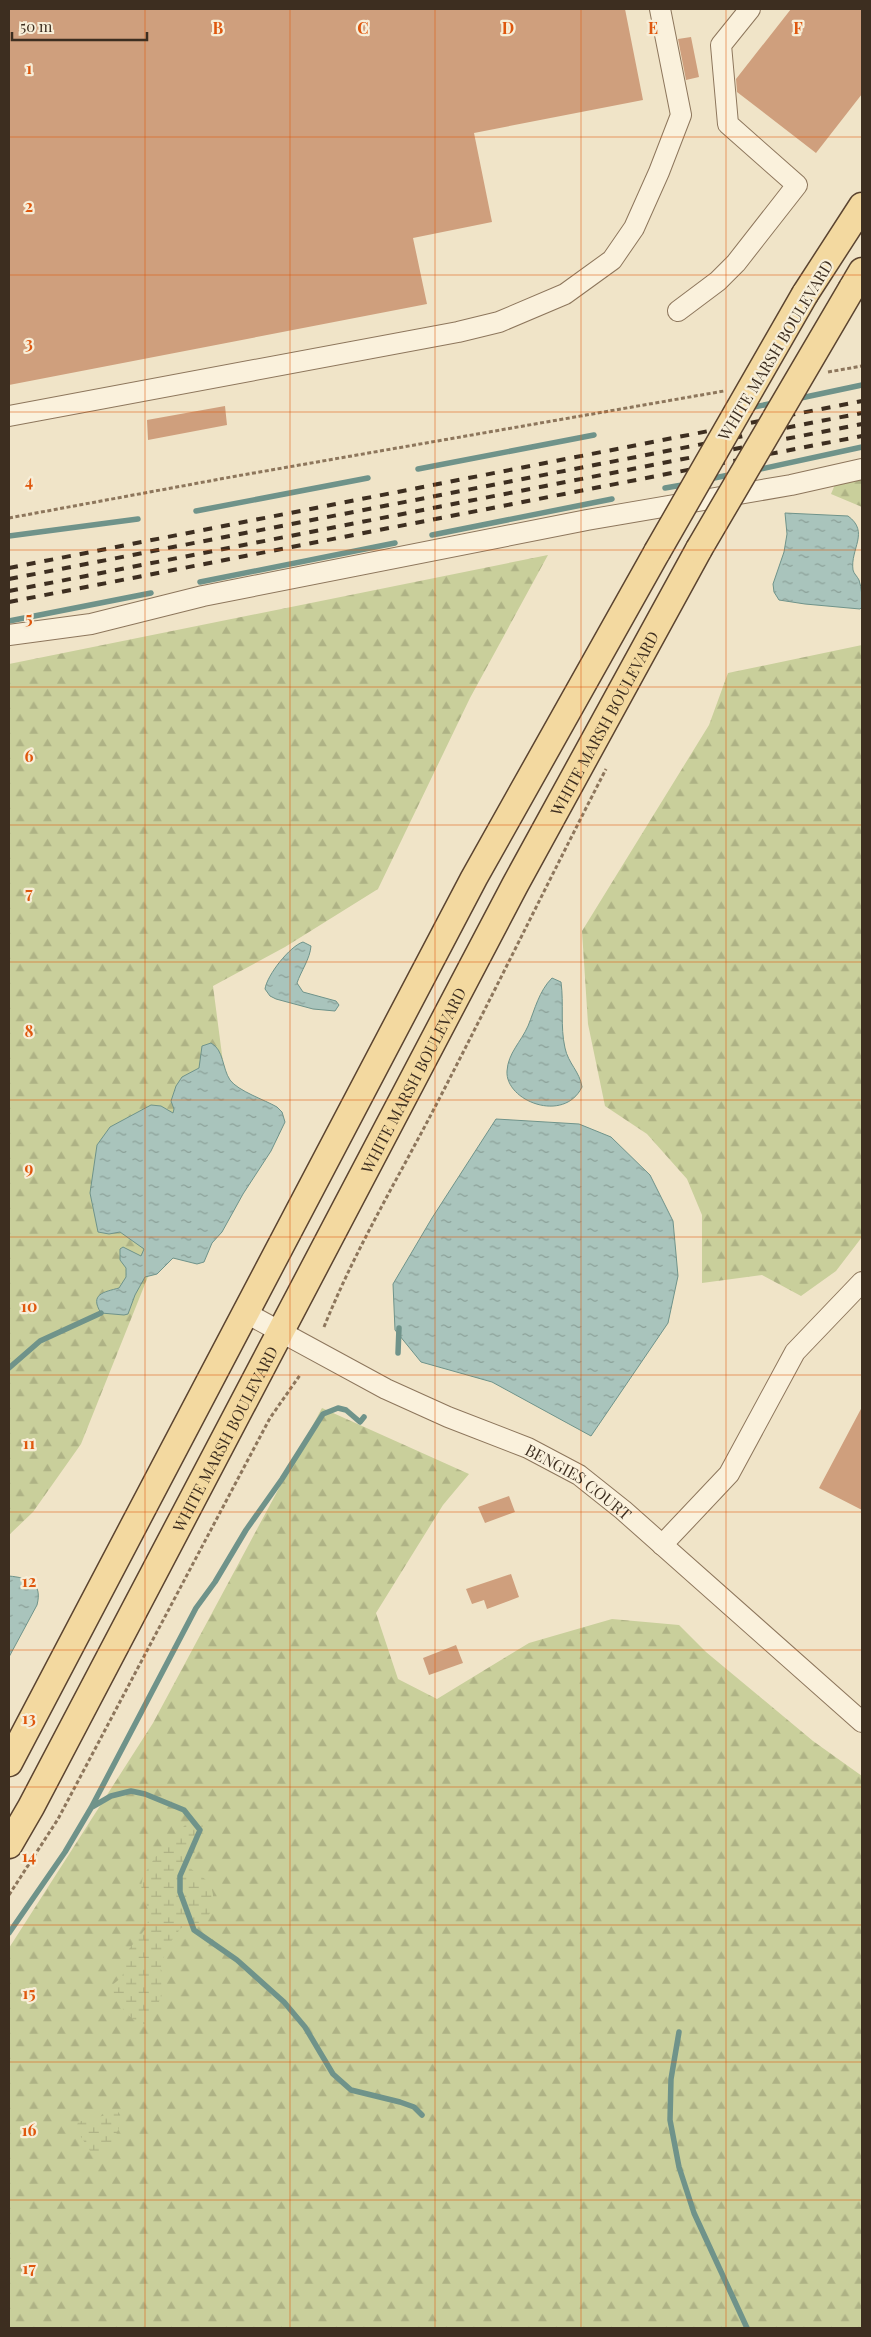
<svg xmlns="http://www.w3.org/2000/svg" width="871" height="2337" font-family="'Playfair Display',serif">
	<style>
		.forest { fill: url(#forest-firs) }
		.wetland { fill: url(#wetland-marsh) }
		.water { fill: url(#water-ripples); stroke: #6f938a }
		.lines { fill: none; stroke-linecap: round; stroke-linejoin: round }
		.stream { stroke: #6f938a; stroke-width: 5.5 }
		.building { fill: #cf9f7d }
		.minor-casing { stroke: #8d765c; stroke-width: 22 }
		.major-casing { stroke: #5b4430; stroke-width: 29 }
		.path { stroke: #8d765c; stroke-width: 3; stroke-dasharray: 4 2.5; stroke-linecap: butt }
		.minor { stroke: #faf1dc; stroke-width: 20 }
		.major { stroke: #f3d9a0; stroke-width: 26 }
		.rail { stroke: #3d2e20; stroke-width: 4; stroke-dasharray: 9 9; stroke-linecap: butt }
		.major-bridge-casing { stroke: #5b4430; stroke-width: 29; stroke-linecap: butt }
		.major-bridge { stroke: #f3d9a0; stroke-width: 26 }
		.grid { fill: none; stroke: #df570d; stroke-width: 1; stroke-opacity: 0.55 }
		.labels { text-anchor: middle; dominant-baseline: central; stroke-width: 4.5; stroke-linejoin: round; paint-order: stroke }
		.street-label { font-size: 16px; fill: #3d2e20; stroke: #f7eed8 }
		.grid-label { font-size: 16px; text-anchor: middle; font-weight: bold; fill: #df570d; stroke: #f7eed8; stroke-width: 4.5; stroke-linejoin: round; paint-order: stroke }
	</style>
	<defs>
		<pattern id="forest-firs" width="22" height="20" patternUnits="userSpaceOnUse" patternTransform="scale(1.25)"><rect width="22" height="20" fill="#c9cf9b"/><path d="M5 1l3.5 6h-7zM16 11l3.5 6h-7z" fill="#aeb285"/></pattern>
		<pattern id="wetland-marsh" width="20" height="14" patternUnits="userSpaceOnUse" patternTransform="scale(1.25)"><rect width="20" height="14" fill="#c9cf9b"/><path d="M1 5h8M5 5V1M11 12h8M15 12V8" fill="none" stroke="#aeb285"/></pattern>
		<pattern id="water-ripples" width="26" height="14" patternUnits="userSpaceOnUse" patternTransform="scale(1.25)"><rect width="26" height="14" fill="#a9c4bc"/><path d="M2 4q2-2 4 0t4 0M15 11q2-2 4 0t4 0" fill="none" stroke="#8ba098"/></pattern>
	</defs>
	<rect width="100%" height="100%" fill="#f0e4c8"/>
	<path class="forest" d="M862,477V507L831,494L836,482Z
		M548,555L470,698L378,889L285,947L213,986L230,1116L153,1264L81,1444L33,1512L9,1535V664Z
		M862,645V1237L836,1271L801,1296L762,1275L702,1283V1215L687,1179L647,1134L605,1106L588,1024L582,931L709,725L728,673Z
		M322,1408L469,1474L443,1505L376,1613L398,1679L437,1699L529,1643L612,1619L679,1625L706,1652L813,1741L862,1776V2328H9V1948L153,1723Z"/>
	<path class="wetland" d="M197,1820L203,1825L190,1867C195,1874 203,1876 208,1882C217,1893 214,1915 202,1922C197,1925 188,1924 183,1926C172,1938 164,1952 161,1968C160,1975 162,1981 162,1988C161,2002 154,2014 145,2024C128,2021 116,2001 111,1986L122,1977L129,1949L147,1927L149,1912L141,1886L143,1876L158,1853L175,1838L187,1822Z
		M118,2112L120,2114C122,2131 112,2142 102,2154H92L76,2129L78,2122Z"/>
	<path class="water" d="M785,513L848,516C870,532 850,549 853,570C854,574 857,576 859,580C862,589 862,597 862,607L860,609L805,604L779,600L774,592L773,584L784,552L787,534Z
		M303,942L311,946C310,959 301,971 297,983L303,992L336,1001L339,1005L335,1011L313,1009L276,999L270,996L265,989C267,975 290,946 303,942Z
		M552,978L561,982C564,1004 560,1026 565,1048C568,1063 580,1072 582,1087C564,1124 505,1101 507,1071C508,1053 521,1042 528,1026C535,1009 539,991 552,978Z
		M211,1043C224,1050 222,1068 230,1080C238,1091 265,1100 277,1107L282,1112L285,1122L271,1151L243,1194L222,1232L212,1243L204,1262L197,1264L173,1258L157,1274L145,1277L135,1295L128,1314L124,1315L101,1313C89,1294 104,1292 119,1288L126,1277V1268L120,1260V1249L123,1247L141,1256L144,1249L120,1232L109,1234L98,1232L90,1193L97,1145L110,1127L151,1105L161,1106L173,1113L174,1109L171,1101L176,1086L182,1077L199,1068L202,1046Z
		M496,1119L579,1124L611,1137L650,1175L673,1221L678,1276L668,1323L591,1436L492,1382L421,1362L395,1330L393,1284L432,1218Z
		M9,1576C28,1578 43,1582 37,1605L9,1657Z"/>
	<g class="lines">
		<path class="stream" d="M796,399L862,385
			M749,408L774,403
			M418,469L594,435
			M756,470L862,447
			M709,479L734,474
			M665,488L688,484
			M196,511L368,478
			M432,535L612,499
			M9,536L138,519
			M200,582L395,543
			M9,621L151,593
			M398,1353L399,1328
			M9,1368L40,1341L101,1313
			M92,1807L111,1796L131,1791L145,1794L184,1810L200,1830L180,1876V1892L194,1930L237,1960L284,2002L305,2027L333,2074L351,2090L400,2102L414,2107L422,2115
			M9,1933L65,1852L91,1808L196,1608L215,1582L246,1530L282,1479L323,1414L338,1408L346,1410L360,1422L364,1417
			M679,2032L671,2079L670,2120L679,2167L694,2213L747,2328"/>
	</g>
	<path class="building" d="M9,9H625L643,100L474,133L492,222L413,238L427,304L9,385Z
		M791,9H862V94L816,153L737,92L736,79Z
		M691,37L699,77L686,80L678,39Z
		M225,406L227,425L148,440L147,420Z
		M862,1407V1510L819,1488Z
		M509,1496L515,1512L485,1523L478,1507Z
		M511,1574L519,1597L487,1609L484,1600L472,1604L466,1589Z
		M456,1645L463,1663L429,1675L423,1658Z"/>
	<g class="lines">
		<g class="minor-casing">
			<g id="minor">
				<path d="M678,311L718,281L736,263L797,185L728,124L721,45L750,9"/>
				<path d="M9,416L458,332L499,322L565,294L612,260L634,228L659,172L681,115L660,9"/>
				<path d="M9,635L91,624L203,596L587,520L791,485L862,469"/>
				<path id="s1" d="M246,1313L386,1389L448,1417L528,1448L579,1475L623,1510L862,1722"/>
				<path d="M662,1545L729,1474L795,1352L862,1282"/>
			</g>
		</g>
		<g class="major-casing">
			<g id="major">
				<path d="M852,288L862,271"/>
				<path d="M805,294L862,206"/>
				<path d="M9,1763L474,878L657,552"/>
				<path id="s2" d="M9,1845L31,1807L515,885L699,549"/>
			</g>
		</g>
		<path class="path" d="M828,372L862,366
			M9,518L231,477L724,391
			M324,1327C355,1250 397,1180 435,1107C493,995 548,882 606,769
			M9,1895L58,1819L270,1418L300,1375"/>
		<use href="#minor" class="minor"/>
		<use href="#major" class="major"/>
		<path class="rail" d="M9,568L862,401
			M9,579L862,413
			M9,591L862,424
			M9,602L862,436"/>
		<g class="major-bridge-casing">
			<path id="major-bridge" d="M699,549L852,288
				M657,552L805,294"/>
		</g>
		<use href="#major-bridge" class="major-bridge"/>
	</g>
	<path class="grid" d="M145,9V2328M290,9V2328M435,9V2328M581,9V2328M726,9V2328M9,137H862M9,275H862M9,412H862M9,550H862M9,687H862M9,825H862M9,962H862M9,1100H862M9,1237H862M9,1375H862M9,1512H862M9,1650H862M9,1787H862M9,1925H862M9,2062H862M9,2200H862"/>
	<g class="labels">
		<g class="street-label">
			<text transform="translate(775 350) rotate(-59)">WHITE MARSH BOULEVARD</text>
			<text stroke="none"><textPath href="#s2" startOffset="1270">WHITE MARSH BOULEVARD</textPath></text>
			<text stroke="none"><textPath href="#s2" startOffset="865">WHITE MARSH BOULEVARD</textPath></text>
			<text stroke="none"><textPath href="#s2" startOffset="460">WHITE MARSH BOULEVARD</textPath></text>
			<text stroke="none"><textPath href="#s1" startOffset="374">BENGIES COURT</textPath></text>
		</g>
	</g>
	<g class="grid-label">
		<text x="218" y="34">B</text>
		<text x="363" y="34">C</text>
		<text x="508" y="34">D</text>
		<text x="653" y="34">E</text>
		<text x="798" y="34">F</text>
		<text x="29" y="74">1</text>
		<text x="29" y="212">2</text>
		<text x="29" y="349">3</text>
		<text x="29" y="487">4</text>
		<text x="29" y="624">5</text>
		<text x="29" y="762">6</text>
		<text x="29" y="899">7</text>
		<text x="29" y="1037">8</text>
		<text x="29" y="1174">9</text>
		<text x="29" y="1312">10</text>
		<text x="29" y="1449">11</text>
		<text x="29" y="1587">12</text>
		<text x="29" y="1724">13</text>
		<text x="29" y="1862">14</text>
		<text x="29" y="1999">15</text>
		<text x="29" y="2136">16</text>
		<text x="29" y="2274">17</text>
	</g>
	<rect width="871" height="2337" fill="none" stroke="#3d2e20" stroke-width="20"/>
	<path d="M12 32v8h135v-8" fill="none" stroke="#3d2e20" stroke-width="2.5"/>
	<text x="20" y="32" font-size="15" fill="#3d2e20" stroke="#f7eed8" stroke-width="4" paint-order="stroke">50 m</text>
</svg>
